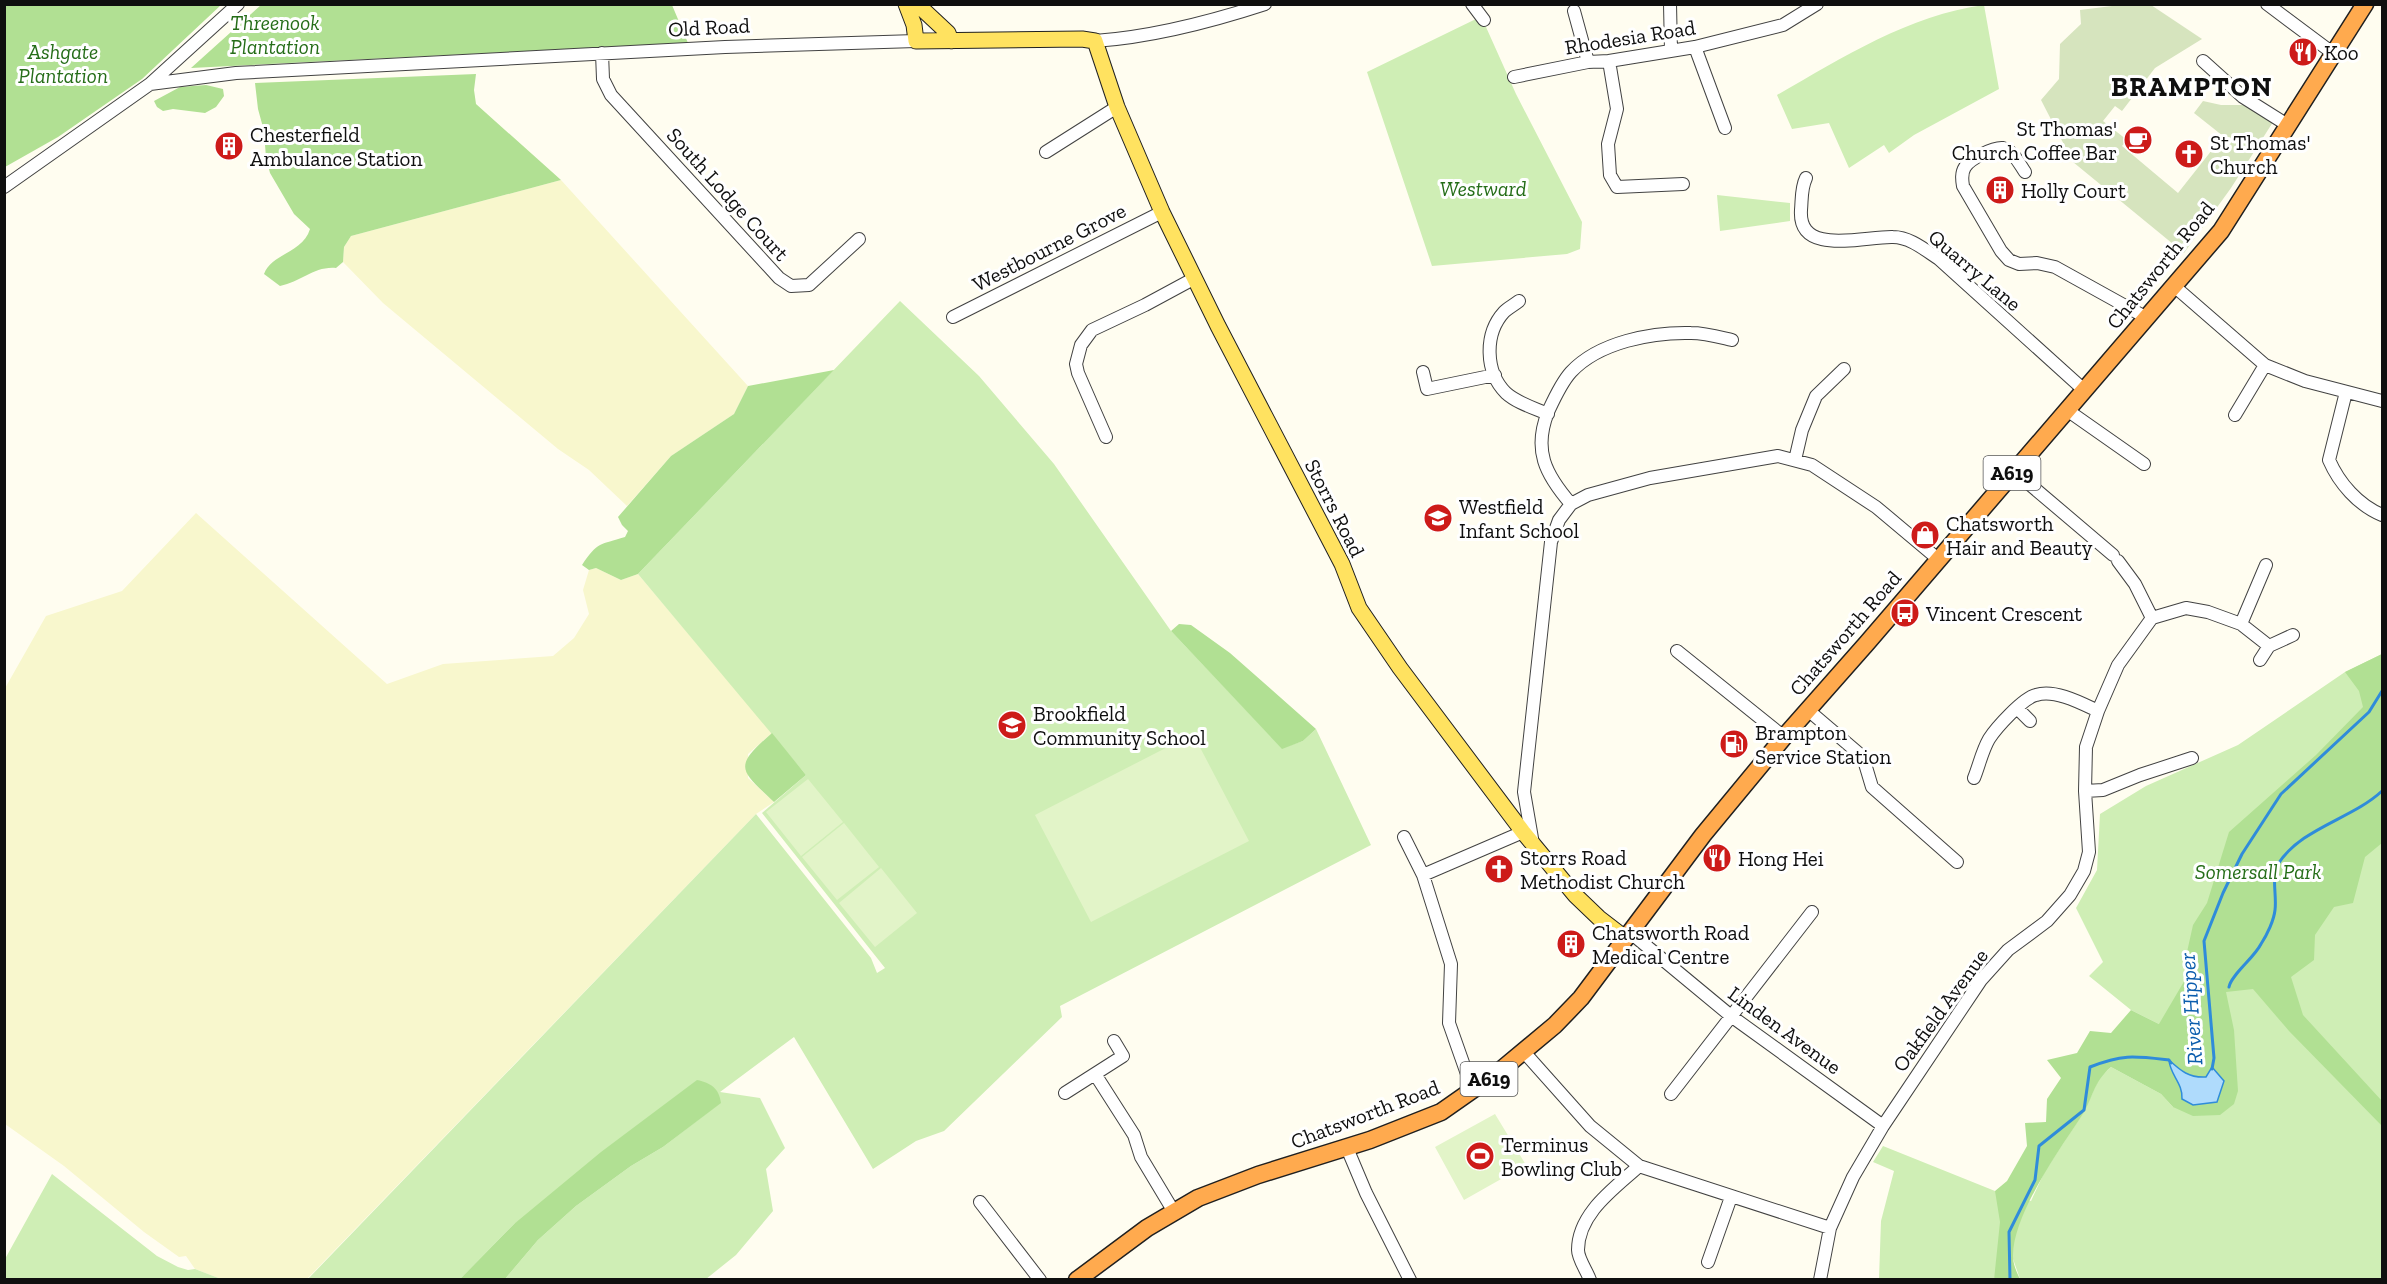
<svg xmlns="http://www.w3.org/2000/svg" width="2387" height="1284" font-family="'Zilla Slab',serif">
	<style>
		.farmland { fill: #f8f7cd }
		.green { fill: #cfeeb5 }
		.forest { fill: #b1e093 }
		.cemetery { fill: #d6e4be }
		.pitch { fill: #e2f4c8 }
		.water { fill: #afdbfc; stroke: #2f8cda; stroke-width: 1.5 }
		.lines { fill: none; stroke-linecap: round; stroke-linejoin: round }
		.stream { stroke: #2f8cda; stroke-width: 3 }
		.minor-casing { stroke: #424242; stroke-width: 14 }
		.major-casing { stroke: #202020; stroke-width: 17 }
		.highway-casing { stroke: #202020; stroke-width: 19 }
		.minor { stroke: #fff; stroke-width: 12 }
		.major { stroke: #ffe260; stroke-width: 15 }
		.highway { stroke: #ffaa4e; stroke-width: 16 }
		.labels { text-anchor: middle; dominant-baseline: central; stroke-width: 6; stroke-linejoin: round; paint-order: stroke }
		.shield { fill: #fff; stroke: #575757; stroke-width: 1.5 }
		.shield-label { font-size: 20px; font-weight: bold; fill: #0f0f0f }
		.park-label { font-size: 21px; font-style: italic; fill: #256d18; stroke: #fff }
		.street-label { font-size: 21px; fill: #0f0f0f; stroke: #fff }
		.poi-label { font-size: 21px; fill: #0f0f0f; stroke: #fff; text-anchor: start }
		.water-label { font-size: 22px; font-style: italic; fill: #0b5dad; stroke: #fff }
		.district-label { font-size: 27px; font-weight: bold; letter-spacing: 1.5px; fill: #0f0f0f; stroke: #fff }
	</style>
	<rect width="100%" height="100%" fill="#fffdf0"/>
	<path class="farmland" d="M561,180L748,386L734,414L671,456L627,506L589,470L558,449L383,303L343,262L344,247L351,236Z
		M196,513L387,684L443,664L553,656L574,638L589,614L583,590L589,570L596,568L621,580L638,574L772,733L748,754V778L774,802L756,814L307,1279H221L195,1269L186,1256L179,1257L144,1232L64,1166L5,1124L4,690L46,616L122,591Z"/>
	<path class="green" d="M1984,5L1999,89L1914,135L1889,153L1884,145L1849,168L1829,123L1792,129L1777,95C1842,58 1909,15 1984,5Z
		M1478,18L1486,27L1516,94L1582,222L1580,249L1567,254L1432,266L1367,72Z
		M1717,195L1790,203V221L1720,231Z
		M900,301L979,376L1054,464L1171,631L1282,748L1303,741L1316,729L1371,845L1060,1006L1062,1017L944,1131L916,1141L873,1169L794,1037L720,1092L760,1098L785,1148L766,1169L773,1211L736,1255L706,1279H505L538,1240L576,1206L631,1166L663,1147L720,1103L514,1224L460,1279L307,1280L756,814L871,958L877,973L885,968L762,813L806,775L638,574Z
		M2382,654V1279H2020L2013,1259L1996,1275L1994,1279H1879L1881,1221L1894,1171L1873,1162L1883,1146L1995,1191L2031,1201L2045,1171L2082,1115L2100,1077L2111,1067L2161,1094L2173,1107L2159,1024L2131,1010L2089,976L2103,962L2076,908L2097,870L2100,814L2146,786L2238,745L2345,672Z
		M52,1174L157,1256L178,1267L188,1270L195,1269L221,1279H5V1259Z"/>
	<path class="forest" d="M5,4H221V5L142,79L58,137L5,167Z
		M261,5H672L688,43L191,68Z
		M476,74L474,90L476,104L561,180L351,236L344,247L343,262L336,268C314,266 301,282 280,286L264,274C272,253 303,253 310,229L294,214L270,173L266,158L264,131L258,109L255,83Z
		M206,85L223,89L224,96L216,107L205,113L173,109L163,111L157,107L154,101L180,87Z
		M834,370L638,574L621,580L596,568L589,570L582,565C598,541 600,545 625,537L628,531L622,525L618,517L671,456L734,414L748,386Z
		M1179,624L1191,625L1230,653L1316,729L1303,741L1282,749L1171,631Z
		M2382,654V843L2365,857L2353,903L2334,907L2315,935L2314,960L2291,977L2303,1015L2382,1101V1126L2289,1031L2253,989L2226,992L2234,1030L2238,1091L2234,1104L2220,1115L2193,1116L2173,1107L2161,1094L2111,1067C2093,1082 2093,1099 2081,1117C2058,1152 2012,1216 2013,1257C2013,1264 2017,1273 2020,1279L1994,1280L2000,1222L1995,1191L2007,1181L2027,1146L2025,1123L2046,1122L2047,1099L2061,1078L2047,1060L2077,1053L2090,1031L2111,1033L2131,1010L2159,1024L2189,973L2187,952L2193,925L2207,903L2229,832L2316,755L2363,707L2359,691L2345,672Z
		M772,733L806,775L774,802C739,769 733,767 772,733Z
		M697,1080C711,1083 719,1088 721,1103L663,1147L631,1166L576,1206L538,1240L505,1279H460L514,1224L601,1152Z"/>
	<path class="cemetery" d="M2120,5H2151L2202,39L2155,68L2122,111L2115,106L2103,121L2127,140L2122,146L2178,193L2223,136L2194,113L2203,101L2221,105H2250L2273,122L2231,188L2184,253L2073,162L2041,100L2059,79L2060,44L2081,24L2080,10Z"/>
	<path class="pitch" d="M1193,734L1249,841L1091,922L1035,815Z
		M808,779L843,822L801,856L766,812Z
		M844,823L879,867L837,900L802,857Z
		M881,868L917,913L875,947L839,903Z
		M1495,1114L1526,1165L1464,1200L1435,1147Z"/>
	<path class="water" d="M2169,1060C2181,1071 2189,1078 2206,1077L2212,1067L2224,1081L2217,1102L2193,1105L2182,1099C2183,1083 2170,1075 2169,1060Z"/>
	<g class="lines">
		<path class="stream" d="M2229,987C2231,975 2254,958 2261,944C2267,935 2274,920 2275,910C2277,896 2271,876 2278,864C2301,828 2352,819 2382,791
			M2212,1069L2214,1058L2204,941L2223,893L2242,854L2281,794L2369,712L2382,691
			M2010,1280L2009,1232L2035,1180L2039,1146L2084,1110L2090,1067C2123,1054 2134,1056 2169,1060L2171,1063"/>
		<g class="minor-casing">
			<path id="minor" d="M1472,4L1484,20
				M1670,4L1671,51
				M2267,4L2334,54
				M1574,11L1588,62
				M1095,41C1152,37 1210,22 1265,4
				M1695,47L1725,128
				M602,53L603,79L611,95L779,278L791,286L809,285L859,239
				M1609,61L1617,109L1608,144L1610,175L1617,187L1683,184
				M2203,61L2243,97L2289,126
				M1514,77L1588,62L1609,61L1695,47L1783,25L1817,4
				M150,84L236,73L725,47L916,41
				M1046,152L1117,107
				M2025,172C2020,165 2013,150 2003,148C1993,147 1970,159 1965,167C1961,173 1962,180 1963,186L2001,251L2009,260L2019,264L2037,263L2055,267L2147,318
				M1806,178C1801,188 1802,199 1801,210C1798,257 1864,236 1893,237C1910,237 1925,250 1939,259L2084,390
				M4,187L150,84L238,4
				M2174,286L2265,365L2305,381L2382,401
				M1519,301C1514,305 1508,308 1504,312C1484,334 1485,372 1506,393C1517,403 1534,408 1548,414
				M953,317L1162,212
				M1423,372L1427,389L1495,375
				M2346,392L2329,460C2339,483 2358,505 2382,515
				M2067,410L2144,464
				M2235,415L2265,365
				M1106,437L1078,373L1076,364L1081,345L1092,330L1145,305L1195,278
				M1795,460L1802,430L1816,396L1844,369
				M2014,471L2113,555
				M1571,504C1545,474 1533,450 1548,412C1554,399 1561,383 1571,372C1599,342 1652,332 1691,333C1705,333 1719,337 1732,340
				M2118,561L2135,584L2152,618
				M2241,624L2266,565
				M1677,651L1784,737
				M2260,660L2269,646
				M2017,708L2030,721
				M1808,710L1863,757L1872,787L1957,862
				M1974,778C1979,766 1982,751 1989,739C1996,728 2023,698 2036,695C2055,689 2081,703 2098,711
				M2085,791L2103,790L2140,775L2192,758
				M1404,837L1423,875L1451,964L1449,1023L1473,1091
				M1533,844L1524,792L1551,542L1559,520L1571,504L1588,495L1650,478L1778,456L1812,465L1876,507L1938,559
				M1423,875L1523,832
				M1638,939L1731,1016L1883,1126
				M1524,1052L1590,1126L1639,1166L1830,1228
				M1095,1074L1134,1135L1141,1157L1174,1212
				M1065,1093L1123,1056L1114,1041
				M1671,1094L1812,912
				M1347,1148L1366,1193L1410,1280
				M980,1202L1040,1280
				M1708,1262L1731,1197
				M1590,1280C1587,1271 1578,1259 1578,1250C1578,1213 1615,1188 1639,1166
				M1820,1280L1830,1228L1853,1177L1883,1126L1981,980L2008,950L2047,921L2070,895L2084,871L2089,852L2085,791L2086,747L2098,711L2118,665L2152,618L2186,608L2208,612L2241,624L2269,646L2293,635"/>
		</g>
		<g class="major-casing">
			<path id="major" d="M906,4L914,25L916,41L1082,39L1095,41L1117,107L1162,212L1218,326L1342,564L1359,608L1400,668L1523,832L1575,895L1599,918L1625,938
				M917,4L948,33L951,41"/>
		</g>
		<g class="highway-casing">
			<path id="highway" d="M1077,1280L1147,1228L1198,1198L1258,1175L1370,1140L1441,1112L1501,1070L1555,1025L1581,998L1703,835L1784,737L1867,643L2221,231L2365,4"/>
		</g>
		<use href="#minor" class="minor"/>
		<use href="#major" class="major"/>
		<use href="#highway" class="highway"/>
	</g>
	<defs>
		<g id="restaurant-disc" transform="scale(1.5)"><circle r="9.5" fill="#cd1b19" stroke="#fff"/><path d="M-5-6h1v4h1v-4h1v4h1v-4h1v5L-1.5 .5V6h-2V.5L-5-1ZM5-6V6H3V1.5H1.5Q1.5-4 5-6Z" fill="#fff"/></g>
		<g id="cafe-disc" transform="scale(1.5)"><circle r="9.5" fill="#cd1b19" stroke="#fff"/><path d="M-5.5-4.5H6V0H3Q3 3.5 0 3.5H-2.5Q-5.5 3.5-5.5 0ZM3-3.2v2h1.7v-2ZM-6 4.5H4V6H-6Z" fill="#fff"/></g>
		<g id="building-disc" transform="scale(1.5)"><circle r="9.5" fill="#cd1b19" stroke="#fff"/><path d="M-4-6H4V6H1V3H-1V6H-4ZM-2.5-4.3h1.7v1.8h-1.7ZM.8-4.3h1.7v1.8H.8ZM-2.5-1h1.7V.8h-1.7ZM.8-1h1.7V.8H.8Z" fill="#fff"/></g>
		<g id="church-disc" transform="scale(1.5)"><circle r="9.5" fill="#cd1b19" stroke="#fff"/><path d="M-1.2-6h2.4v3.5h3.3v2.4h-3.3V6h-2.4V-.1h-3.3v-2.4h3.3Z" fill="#fff"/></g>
		<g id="school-disc" transform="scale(1.5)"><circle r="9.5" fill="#cd1b19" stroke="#fff"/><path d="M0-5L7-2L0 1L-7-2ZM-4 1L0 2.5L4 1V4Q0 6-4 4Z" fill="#fff"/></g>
		<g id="shop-disc" transform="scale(1.5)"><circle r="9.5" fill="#cd1b19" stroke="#fff"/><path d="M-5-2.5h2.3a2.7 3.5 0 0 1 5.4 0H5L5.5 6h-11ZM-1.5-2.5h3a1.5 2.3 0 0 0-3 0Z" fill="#fff"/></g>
		<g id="bus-disc" transform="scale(1.5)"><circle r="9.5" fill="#cd1b19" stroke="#fff"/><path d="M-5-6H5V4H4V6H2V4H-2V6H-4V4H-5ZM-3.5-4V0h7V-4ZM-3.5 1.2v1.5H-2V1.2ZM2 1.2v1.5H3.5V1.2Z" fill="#fff"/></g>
		<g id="fuel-disc" transform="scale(1.5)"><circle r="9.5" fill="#cd1b19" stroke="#fff"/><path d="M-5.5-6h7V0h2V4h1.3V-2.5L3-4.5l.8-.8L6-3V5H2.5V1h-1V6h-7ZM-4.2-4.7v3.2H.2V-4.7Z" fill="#fff"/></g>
		<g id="stadium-disc" transform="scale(1.5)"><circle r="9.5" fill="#cd1b19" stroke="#fff"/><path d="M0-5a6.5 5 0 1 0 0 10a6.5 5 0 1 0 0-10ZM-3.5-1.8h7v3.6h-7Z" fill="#fff"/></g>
	</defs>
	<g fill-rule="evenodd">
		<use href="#restaurant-disc" x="2303" y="52"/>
		<use href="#cafe-disc" x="2138" y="140"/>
		<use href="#building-disc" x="229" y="146"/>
		<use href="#church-disc" x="2189" y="154"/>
		<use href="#building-disc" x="2000" y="190"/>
		<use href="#school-disc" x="1438" y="518"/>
		<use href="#shop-disc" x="1925" y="535"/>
		<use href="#bus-disc" x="1905" y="613"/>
		<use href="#school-disc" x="1012" y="725"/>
		<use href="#fuel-disc" x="1734" y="744"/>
		<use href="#restaurant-disc" x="1717" y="858"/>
		<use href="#church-disc" x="1499" y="869"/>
		<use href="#building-disc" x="1571" y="944"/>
		<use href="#stadium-disc" x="1480" y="1156"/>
	</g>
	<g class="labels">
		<g class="shield">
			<rect x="1983.5" y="456" width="57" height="34" rx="4.5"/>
			<rect x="1460.5" y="1062" width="57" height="34" rx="4.5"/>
		</g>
		<g class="shield-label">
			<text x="2012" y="473">A619</text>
			<text x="1489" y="1079">A619</text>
		</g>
		<g class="park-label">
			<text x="275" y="22">Threenook<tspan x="275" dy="24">Plantation</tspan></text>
			<text x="63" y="51">Ashgate<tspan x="63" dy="24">Plantation</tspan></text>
			<text x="1483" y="188">Westward</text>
			<text x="2258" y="871">Somersall Park</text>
		</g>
		<g class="street-label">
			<text transform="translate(709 27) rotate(-3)">Old Road</text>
			<text transform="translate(1630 37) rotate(-9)">Rhodesia Road</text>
			<text transform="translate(728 194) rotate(48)">South Lodge Court</text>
			<text transform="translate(1049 247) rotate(-27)">Westbourne Grove</text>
			<text transform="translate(2160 265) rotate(-51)">Chatsworth Road</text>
			<text transform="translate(1975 270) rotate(40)">Quarry Lane</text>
			<text transform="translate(1335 508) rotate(63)">Storrs Road</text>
			<text transform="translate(1845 633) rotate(-49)">Chatsworth Road</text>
			<text transform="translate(1940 1010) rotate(-54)">Oakfield Avenue</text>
			<text transform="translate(1785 1030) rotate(36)">Linden Avenue</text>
			<text transform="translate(1365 1114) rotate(-21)">Chatsworth Road</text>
		</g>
		<g class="poi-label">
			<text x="2324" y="52">Koo</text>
			<text x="2117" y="128" text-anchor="end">St Thomas'<tspan x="2117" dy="24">Church Coffee Bar</tspan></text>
			<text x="250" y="134">Chesterfield<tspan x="250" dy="24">Ambulance Station</tspan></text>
			<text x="2210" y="142">St Thomas'<tspan x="2210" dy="24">Church</tspan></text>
			<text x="2021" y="190">Holly Court</text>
			<text x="1459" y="506">Westfield<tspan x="1459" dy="24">Infant School</tspan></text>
			<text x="1946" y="523">Chatsworth<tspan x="1946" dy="24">Hair and Beauty</tspan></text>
			<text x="1926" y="613">Vincent Crescent</text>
			<text x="1033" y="713">Brookfield<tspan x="1033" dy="24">Community School</tspan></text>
			<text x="1755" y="732">Brampton<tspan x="1755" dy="24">Service Station</tspan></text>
			<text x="1520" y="857">Storrs Road<tspan x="1520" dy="24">Methodist Church</tspan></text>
			<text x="1738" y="858">Hong Hei</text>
			<text x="1592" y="932">Chatsworth Road<tspan x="1592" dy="24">Medical Centre</tspan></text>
			<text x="1501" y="1144">Terminus<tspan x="1501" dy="24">Bowling Club</tspan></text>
		</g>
		<g class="water-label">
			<text transform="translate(2191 1009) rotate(-94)">River Hipper</text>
		</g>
		<g class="district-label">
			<text x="2192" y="87">BRAMPTON</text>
		</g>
	</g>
	<rect width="2387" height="1284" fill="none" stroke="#0f0f0f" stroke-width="12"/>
</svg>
